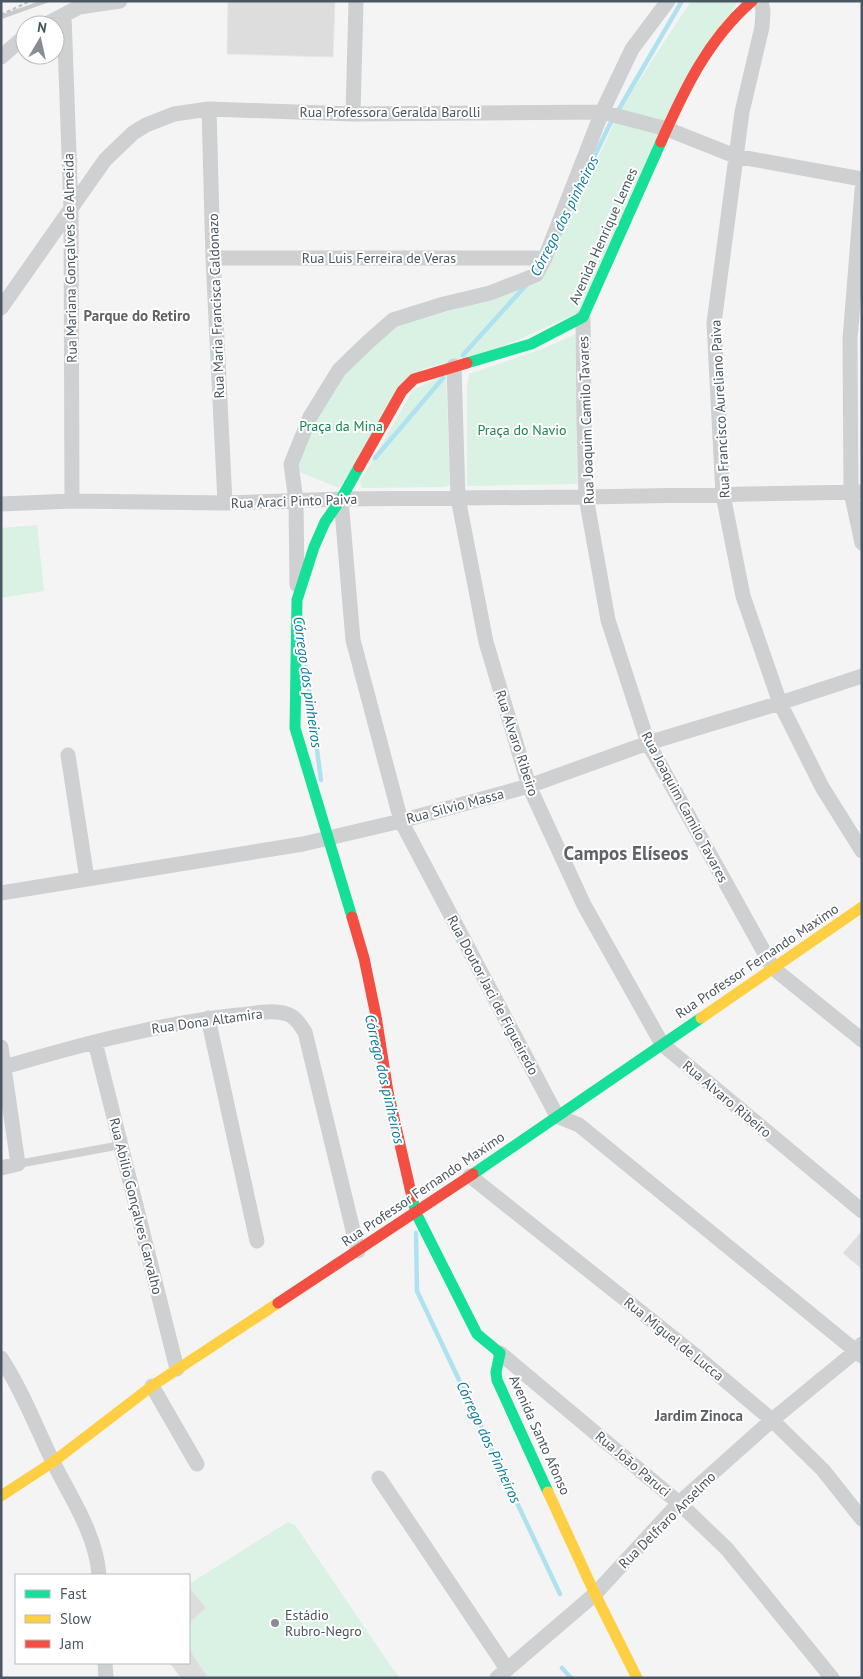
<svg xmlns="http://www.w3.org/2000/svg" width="863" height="1679" font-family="'PT Sans',sans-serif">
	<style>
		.green { fill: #d9f2e3 }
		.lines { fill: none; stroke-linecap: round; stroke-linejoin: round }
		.stream { stroke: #aee2f0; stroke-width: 4.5 }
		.building { fill: #ddddde; stroke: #e5e6e7 }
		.path { stroke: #bcc7c4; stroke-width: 2.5; stroke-dasharray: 4 2.5; stroke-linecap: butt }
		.lane { stroke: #ced0d2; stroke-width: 8 }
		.street { stroke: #ced0d2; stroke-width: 15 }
		.fast { stroke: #16e098; stroke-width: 11 }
		.slow { stroke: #ffcf43; stroke-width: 11 }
		.jam { stroke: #f24e42; stroke-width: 11 }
		.rail { stroke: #c9cacc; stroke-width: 4 }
		.poi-dot { fill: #868d94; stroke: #fff; stroke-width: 2 }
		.labels { text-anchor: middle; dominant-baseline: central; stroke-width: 4; stroke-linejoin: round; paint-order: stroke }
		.street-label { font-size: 14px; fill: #4a5661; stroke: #fff }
		.park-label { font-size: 14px; fill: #17864f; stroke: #fff }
		.poi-label { font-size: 14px; fill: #4a5661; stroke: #fff; text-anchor: start }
		.water-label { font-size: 15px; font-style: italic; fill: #0c7c9b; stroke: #fff }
		.neighbourhood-label { font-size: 15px; font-weight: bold; fill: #5f6368; stroke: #fff }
		.district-label { font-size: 19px; font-weight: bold; fill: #5f6368; stroke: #fff }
	</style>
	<rect width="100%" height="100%" fill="#f4f4f4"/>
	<path class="green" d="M691,1H738L578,313L488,353L422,369L339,488L297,471L312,414L339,370L397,327L541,282L621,108Z
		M576,334L578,484L467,486V388L469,374L542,349Z
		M446,374L450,485L443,487L362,488L360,482L413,390Z
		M37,525L44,591L1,598V528Z
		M288,1522L295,1525L399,1678H181L170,1663H189V1584Z"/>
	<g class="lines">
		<path class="stream" d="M583,180L609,126L682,1
			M463,355L528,283
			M375,458L443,378
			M306,667L321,780
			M416,1233L417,1291L560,1594
			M562,1668L571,1678"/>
	</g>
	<path class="building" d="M228,1H335L333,57L227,54Z
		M862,1231V1269L843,1253Z
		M189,1587L206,1608L189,1623Z
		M189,1649L208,1678H181L170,1663H189Z"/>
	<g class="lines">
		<path class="path" d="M1,15L30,1"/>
		<path class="lane" d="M18,1164L121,1145"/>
		<path class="street" d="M761,1L763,11L762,27L742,112L714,323L723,495L743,596L780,703L822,787L862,851
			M64,15L71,210L72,501
			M45,25L79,7L120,1
			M1,57L25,36
			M209,109L213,258L225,503
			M353,114L356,1
			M862,190L850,339L851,492L862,543
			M213,258H545
			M1,308L105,160L133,133L146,125L174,114L209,109L353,114L602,112L667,129L735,156L862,179
			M583,317L584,419L586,497L608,620L648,743L773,968L862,1040
			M454,366L458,498L486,642L529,786L584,905L662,1044L862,1211
			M341,499L353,640L401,821L557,1116L579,1125L862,1356
			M1,504L72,501L225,503L341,499L586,497L862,492
			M297,585L296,501L291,464L310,417L339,370L368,342L393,320L444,304L490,293L536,275L545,258L602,112L632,49L668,1
			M68,755L87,879
			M1,893L303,844L401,821L529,786L648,743L780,703L862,676
			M208,1018L257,1241
			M95,1042L177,1369
			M1,1047L18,1164L1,1168
			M1,1068C79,1045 157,1024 238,1015C253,1014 272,1009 287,1014C296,1017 300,1025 305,1032L358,1251
			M470,1176L695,1355L772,1420L823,1470L862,1519
			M500,1353L679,1503L727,1549L832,1678
			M1,1358C22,1390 36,1427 53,1462C71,1498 96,1534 99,1575
			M152,1386L197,1464
			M379,1478L507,1669
			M105,1663L106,1678
			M497,1678L595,1594L679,1503L772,1420L856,1351L862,1344"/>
		<path class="fast" d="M467,363L531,344L583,317L661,142
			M352,917L295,728L297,600L314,547L325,522L341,499L359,467
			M473,1174L701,1018
			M412,1197L416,1213L477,1334L500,1353L496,1372L497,1380L548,1492"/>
		<path class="slow" d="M701,1018L862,907
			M548,1492L595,1594L637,1678
			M1,1496L53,1462L152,1386L278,1303"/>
		<path class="jam" d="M661,142C684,90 708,39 752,1
			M359,467L402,391L414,379L467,363
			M352,917L364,958L376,1016L388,1092L412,1197
			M278,1303L473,1174"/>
		<path class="rail" d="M1,17L46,1"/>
	</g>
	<circle class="poi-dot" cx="275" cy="1623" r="5"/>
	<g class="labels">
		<g class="street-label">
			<text x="390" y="112">Rua Professora Geralda Barolli</text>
			<text transform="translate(603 236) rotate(-66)">Avenida Henrique Lemes</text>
			<text transform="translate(70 258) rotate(-91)">Rua Mariana Gonçalves de Almeida</text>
			<text x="379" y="258">Rua Luis Ferreira de Veras</text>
			<text transform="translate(216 306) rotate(-92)">Rua Maria Francisca Caldonazo</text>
			<text transform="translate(720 409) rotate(-93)">Rua Francisco Aureliano Paiva</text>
			<text transform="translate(586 420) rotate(-92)">Rua Joaquim Camilo Tavares</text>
			<text transform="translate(294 501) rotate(-2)">Rua Araci Pinto Paiva</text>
			<text transform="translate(517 743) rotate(72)">Rua Alvaro Ribeiro</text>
			<text transform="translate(455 806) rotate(-15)">Rua Silvio Massa</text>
			<text transform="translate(685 807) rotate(62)">Rua Joaquim Camilo Tavares</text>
			<text transform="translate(757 961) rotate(-34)">Rua Professor Fernando Maximo</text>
			<text transform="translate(493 995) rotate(62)">Rua Doutor Jaci de Figueiredo</text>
			<text transform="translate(207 1021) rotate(-8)">Rua Dona Altamira</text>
			<text transform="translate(727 1099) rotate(40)">Rua Alvaro Ribeiro</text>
			<text transform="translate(423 1189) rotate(-34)">Rua Professor Fernando Maximo</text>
			<text transform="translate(136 1206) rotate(76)">Rua Abilio Gonçalves Carvalho</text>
			<text transform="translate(674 1339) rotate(39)">Rua Miguel de Lucca</text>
			<text transform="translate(540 1435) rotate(66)">Avenida Santo Afonso</text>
			<text transform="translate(633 1464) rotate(40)">Rua João Paruci</text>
			<text transform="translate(667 1520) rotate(-45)">Rua Delfraro Anselmo</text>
		</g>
		<g class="park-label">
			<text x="341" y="426">Praça da Mina</text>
			<text x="522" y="430">Praça do Navio</text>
		</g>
		<g class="poi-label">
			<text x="285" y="1615">Estádio<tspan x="285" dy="16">Rubro-Negro</tspan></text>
		</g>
		<g class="water-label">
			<text transform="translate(564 216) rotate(-63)">Córrego dos pinheiros</text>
			<text transform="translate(308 682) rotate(82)">Córrego dos pinheiros</text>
			<text transform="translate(385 1079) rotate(77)">Córrego dos pinheiros</text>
			<text transform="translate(489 1442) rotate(65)">Córrego dos Pinheiros</text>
		</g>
		<g class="neighbourhood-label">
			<text x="137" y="315">Parque do Retiro</text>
			<text x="699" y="1415">Jardim Zinoca</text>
		</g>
		<g class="district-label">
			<text x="626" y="853">Campos Elíseos</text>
		</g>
	</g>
	<rect width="863" height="1679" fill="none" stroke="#4a5661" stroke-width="5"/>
	<rect x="15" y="1574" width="175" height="90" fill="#ffffff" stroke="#b7bbc0"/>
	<rect x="25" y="1590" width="25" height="8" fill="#16e098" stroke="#b7bbc0"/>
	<text x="60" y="1599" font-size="15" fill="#4a5661">Fast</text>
	<rect x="25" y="1615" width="25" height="8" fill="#ffcf43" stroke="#b7bbc0"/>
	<text x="60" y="1624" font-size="15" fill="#4a5661">Slow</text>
	<rect x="25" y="1640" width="25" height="8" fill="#f24e42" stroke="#b7bbc0"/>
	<text x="60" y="1649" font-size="15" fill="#4a5661">Jam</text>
	<g transform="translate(40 40) rotate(9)"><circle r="24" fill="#ffffff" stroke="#b7bbc0"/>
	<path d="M0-4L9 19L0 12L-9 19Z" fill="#868d94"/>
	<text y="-8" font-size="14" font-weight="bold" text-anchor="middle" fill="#4a5661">N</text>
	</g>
</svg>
